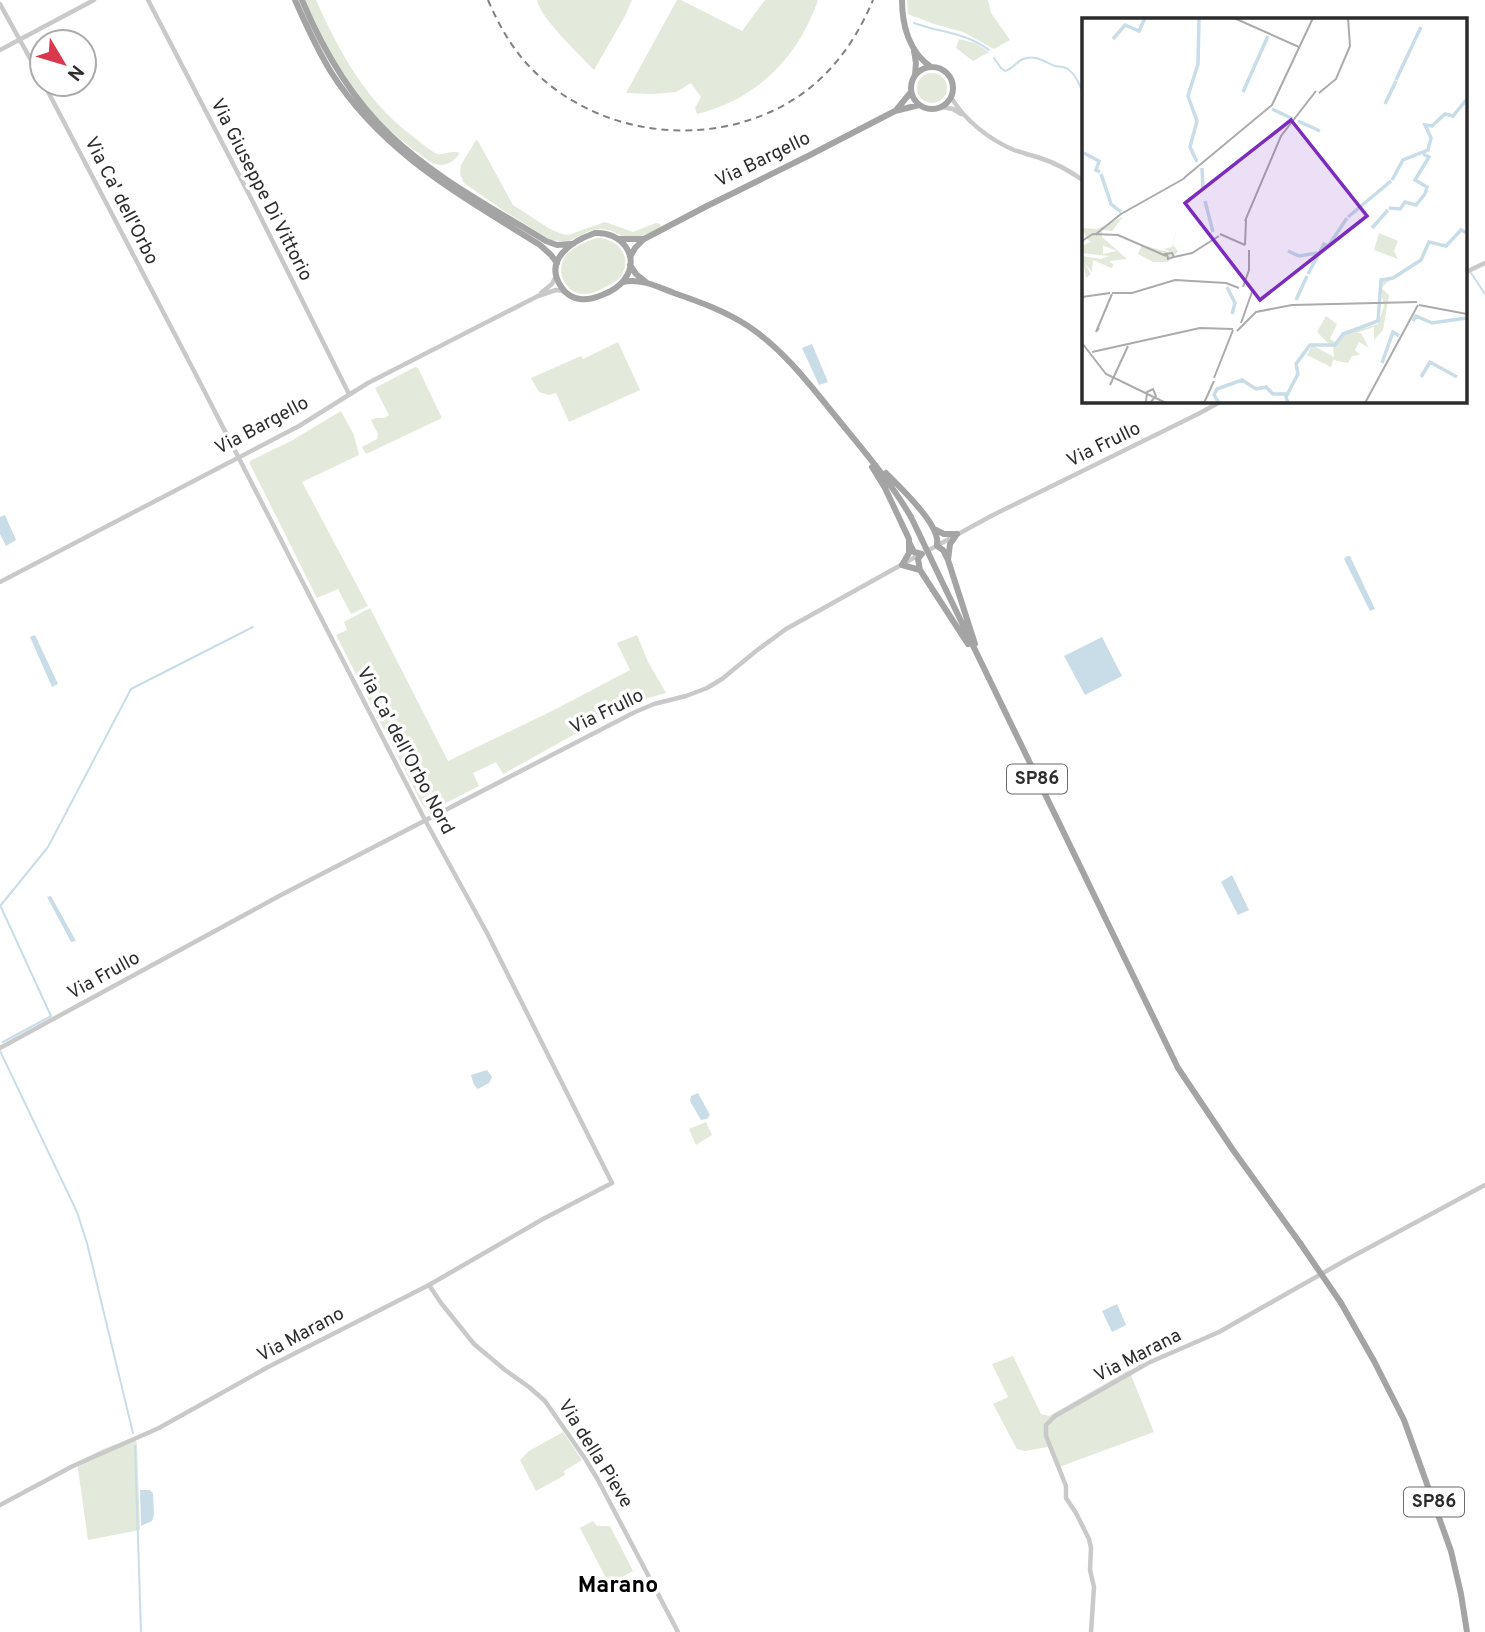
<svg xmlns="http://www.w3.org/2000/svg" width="1485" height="1632" font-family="Overpass,sans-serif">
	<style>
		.green { fill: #e3e9db }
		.water { fill: #c8dde8 }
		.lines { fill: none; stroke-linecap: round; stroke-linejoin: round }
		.stream { stroke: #c8dde8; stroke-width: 2 }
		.minor { stroke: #c9c9c9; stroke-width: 4.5 }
		.major { stroke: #a4a4a4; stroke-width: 6 }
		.rail { stroke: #818181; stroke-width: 2; stroke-dasharray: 7 5; stroke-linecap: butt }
		.major-bridge { stroke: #a4a4a4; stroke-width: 6 }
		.labels { text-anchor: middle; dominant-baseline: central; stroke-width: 7; stroke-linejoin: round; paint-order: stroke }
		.shield { fill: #fff; stroke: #6b6b6b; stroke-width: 2 }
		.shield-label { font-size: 18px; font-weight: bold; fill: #2c2c2c }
		.street-label { font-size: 19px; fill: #2c2c2c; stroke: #fff }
		.quarter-label { font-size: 23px; font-weight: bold; fill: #000; stroke: #fff }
		.inset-river { fill: none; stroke: #c8dde8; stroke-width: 3.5 }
		.inset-road { fill: none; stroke: #ababab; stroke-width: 2 }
		.view { fill: #7b2cbf; fill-opacity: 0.15; stroke: #7b2cbf; stroke-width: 3.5 }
		.inset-edge { fill: none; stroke: #2c2c2c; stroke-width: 3.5 }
	</style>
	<rect width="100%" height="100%" fill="#fff"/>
	<path class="green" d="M305,0H316C339,51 365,100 411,135C420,142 428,149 437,154C445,155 452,150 460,153C453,163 444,168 432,163C419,154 406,144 394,134C353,101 326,47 305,0Z
		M537,0H632L625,16L594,70C580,55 540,18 537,0Z
		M677,0H681L742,31L765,0H818C798,58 757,99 697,114L695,108L701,97L691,83L676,92L653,94L626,93Z
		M907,0H988L991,13L1010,40L994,49L963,32L934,24L908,14Z
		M959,39L975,43L989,52L973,61L956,48Z
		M917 88a15 15 0 1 1 30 0a15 15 0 1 1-30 0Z
		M476,140L478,141L513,205L550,229L562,234L568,235L605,222L633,232L656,223L660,224L661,227L640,237H624L610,230L600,229L589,231L567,242L551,240L507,213L464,183L460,174L461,165Z
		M596,238C615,237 633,254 622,274C619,280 612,284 605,287C599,291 592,294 585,294C564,294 554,269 567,254C575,246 586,242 596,238Z
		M618,342L640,390L569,422L556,393L549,395L539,392L531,378L581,356L583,359Z
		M415,367L418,368L442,418L366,454L362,447L377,439L378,434L371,420L375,418H385L389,415L375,388Z
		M341,411L354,435L359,455L302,482L368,606L351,614L338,589L317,598L250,464V461L291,441Z
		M370,608L448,761L554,710L630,670L617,643L637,635L648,662L666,693L645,699L586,728L503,774L496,762L473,773L479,786L430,811L423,806L336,635L347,630L344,622Z
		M706,1122L712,1135L696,1145L689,1129Z
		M1013,1356L1041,1414L1049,1416L1129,1370L1154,1432L1059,1467L1048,1447L1025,1451L1017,1449L993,1404L1008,1397L992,1364Z
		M563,1432L582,1460L564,1471L565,1475L536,1491L520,1460L529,1451Z
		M135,1437L137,1444L140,1530L88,1540L77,1462L103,1449Z
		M593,1521L597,1526H610L633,1571L609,1584L580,1528Z"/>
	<path class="water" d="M812,344L828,382L819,385L802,348Z
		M5,515L16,540L6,546L0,534V517Z
		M1347,556H1350L1375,609L1370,611L1344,559Z
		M35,635L58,684L52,687L30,637Z
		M1102,637L1122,676L1085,695L1064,656Z
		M1232,875L1249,910L1238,915L1221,882Z
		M51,896L76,941L71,942L47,897Z
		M487,1070L492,1077L489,1083L478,1089L474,1085L471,1075Z
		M698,1093L710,1115L707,1119L701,1120L690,1101L691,1096Z
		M1117,1304L1126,1325L1112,1332L1102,1311Z
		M140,1490H150L153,1493L154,1514L152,1521L141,1526Z"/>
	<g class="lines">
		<path class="stream" d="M914,23C941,33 965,32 989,50
			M994,58L1001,68L1005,71C1013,69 1016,62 1023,59C1036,54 1044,62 1055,66C1060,67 1066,66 1070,71C1077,76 1080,87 1084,94
			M1471,273L1485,294
			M0,905L51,1016L3,1042
			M1,905L48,847L131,689L253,627
			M0,1051L77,1212L87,1243L133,1433
			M135,1446L141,1632"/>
		<path class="minor" d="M148,0L255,206L349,394
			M0,4L42,80
			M0,50L94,0
			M951,97C964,120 990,140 1014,150C1022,153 1031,155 1040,158C1056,163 1070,171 1084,181
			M942,107L953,109L961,114
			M1466,272L1485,263
			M541,293L552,284L556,276
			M927,551L993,515L1198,414L1222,401
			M0,582L299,426L368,383L538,296L556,290L564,291
			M0,1048L281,895L635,712L654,704L686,696L707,688L722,679L756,651L786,629L919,555
			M429,1285L441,1303L474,1344L505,1370L529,1387L545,1401L586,1460L598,1480L678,1632
			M0,1505L73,1466L159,1428L268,1367L429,1285L543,1219L612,1183L487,933L425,820L194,371L44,84
			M1091,1632L1094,1587L1090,1570L1091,1548L1089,1539L1076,1513L1066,1498V1486L1046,1436V1425L1055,1416L1148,1363L1219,1332L1346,1260L1485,1185"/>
		<path class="major" d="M295,0C306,25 317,49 331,72C382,153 462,196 540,245L551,255L557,263
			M302,0C323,50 350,97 390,135C435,178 493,208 546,241L557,245L571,244
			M902,0C902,25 909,52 931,67
			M914,51L916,63L915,75
			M911 88a21 21 0 1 1 42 0a21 21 0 1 1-42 0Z
			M897,109L911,92
			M595,233C621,231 642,257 624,280C619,287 610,292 602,295C595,298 587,300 580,299C573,298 566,294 562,288C542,260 572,241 595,233Z
			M619,239H644
			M630,257L635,248L644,239L707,206L808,156L895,111L919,105
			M630,265L636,274L646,282
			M623,282C641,278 658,287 674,293C700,302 725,311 748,326C784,350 810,385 837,418C863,450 890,481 911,517
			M872,467L885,488L909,539V553L902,565L920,570
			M886,473C900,487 931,517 936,535C938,540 937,541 937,546L943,550L948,560
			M934,529L944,534H957
			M957,534L950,544L948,560L975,644
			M910,544L914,552L922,554L918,559L920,570L968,644
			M946,590L1178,1068L1233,1150L1300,1243
			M1341,1303L1374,1361L1404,1420L1451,1551L1461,1594L1467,1632"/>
		<path class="rail" d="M488,0C500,28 515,54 538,75C608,140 720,149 799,96C834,72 857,38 873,0"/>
		<path class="major-bridge" d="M911,517L946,590
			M1300,1243L1341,1303"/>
	</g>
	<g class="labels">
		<g class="shield">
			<rect x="1007" y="764.5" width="60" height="29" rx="5"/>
			<rect x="1404" y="1487.5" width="60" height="29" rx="5"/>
		</g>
		<g class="shield-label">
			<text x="1037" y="779">SP86</text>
			<text x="1434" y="1502">SP86</text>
		</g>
		<g class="street-label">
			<text transform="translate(763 160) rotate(-26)">Via Bargello</text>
			<text transform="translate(261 190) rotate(63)">Via Giuseppe Di Vittorio</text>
			<text transform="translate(121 201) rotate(63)">Via Ca' dell'Orbo</text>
			<text transform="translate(262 426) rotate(-28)">Via Bargello</text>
			<text transform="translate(1104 445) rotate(-26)">Via Frullo</text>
			<text transform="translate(607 712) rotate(-26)">Via Frullo</text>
			<text transform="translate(405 751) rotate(62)">Via Ca' dell'Orbo Nord</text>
			<text transform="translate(104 976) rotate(-29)">Via Frullo</text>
			<text transform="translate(301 1335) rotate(-28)">Via Marano</text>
			<text transform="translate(1138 1356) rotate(-27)">Via Marana</text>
			<text transform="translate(595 1454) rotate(58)">Via della Pieve</text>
		</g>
		<g class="quarter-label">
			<text x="618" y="1586">Marano</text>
		</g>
	</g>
	<g transform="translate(1082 18)">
		<rect width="385" height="385" fill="#fff"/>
		<path d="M41,199L30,213L20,212V219L45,241L27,243L32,247L29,250L11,242L10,254L2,245L9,256L4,260L0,238L19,241L27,238L0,235V228L10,223L21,228V236L35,233L6,222L0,210L15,211ZM95,210L91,227L96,233L86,244H71L56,236L60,227L90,235L82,231L90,229ZM297,215L316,223L312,233L316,241L292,232ZM301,260L308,262L299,270L307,277L301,312L292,322V309L274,315H279L287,330L277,324L273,332L278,337L270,338L266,345L251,342L249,349L225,337L230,327L252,339L251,328L262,316L296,306L302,288L298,270ZM244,298L255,306L248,321L255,325L247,326L235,314Z" fill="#e3e9db"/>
		<path class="inset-river" d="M31,21L43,7L57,13L63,0M314,62L339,9M161,74L186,18M303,86L314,63M190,91L211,101M216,103L238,113M2,135L17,143L14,152L18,154M341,136L347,139L333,162L345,169L343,176M115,144L108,129L115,103L106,78L116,46L117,0M120,150L121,172M19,156L29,186L39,194M310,162L321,142L346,132L349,120L343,107L350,108L363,96L371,98L385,81M123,183L131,214M307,190L318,191L323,184L334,187L343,176M266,199L309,163M290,210L306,192M247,227L265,200M206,233L217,238L235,235M226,256L242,226L246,228M145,269L153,285L150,296M214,282L225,258M331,303L334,298L350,305L385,300M300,345L311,314L317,318M339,359L348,344L375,359M137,385L132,377L135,371L160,362L174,371L184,369L191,376H206M206,385L204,379L216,356L214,346L228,327H253L261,316L296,303L299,262L311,260L339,242L347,224L364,228L379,212L385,215"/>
		<path class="inset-road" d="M152,0L217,29M237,75L254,61L268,28L266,0M102,160L190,87L231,0M163,203L199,118L234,73M14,216L39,196L103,160M138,216L163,227M0,223L11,216L36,217L84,238M163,227L164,202M82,236L90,235L92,239L86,241L85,236M92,239L110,235L137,218M161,269L167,252V232M30,275H50L93,262L144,265L157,270M0,279L28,275M337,287L385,296M159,305L170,274M17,310L14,314L30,276M155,313L174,294L210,287L335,284M0,325L24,356L84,385M10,334L118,310L151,311M132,360L151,312M28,367L46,328M64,385L65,374L71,371L74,378L68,385M122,385L132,363M283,385L336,287"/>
		<path class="view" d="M209,102L285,198L178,282L103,185Z"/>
		<rect width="385" height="385" class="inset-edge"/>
	</g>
	<g transform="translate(63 63) rotate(128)"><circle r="33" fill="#ffffff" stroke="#ababab" stroke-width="2"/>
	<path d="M0-5L12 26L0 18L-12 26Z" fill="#d9394d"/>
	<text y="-10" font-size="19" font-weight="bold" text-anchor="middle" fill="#2c2c2c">N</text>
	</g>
</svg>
